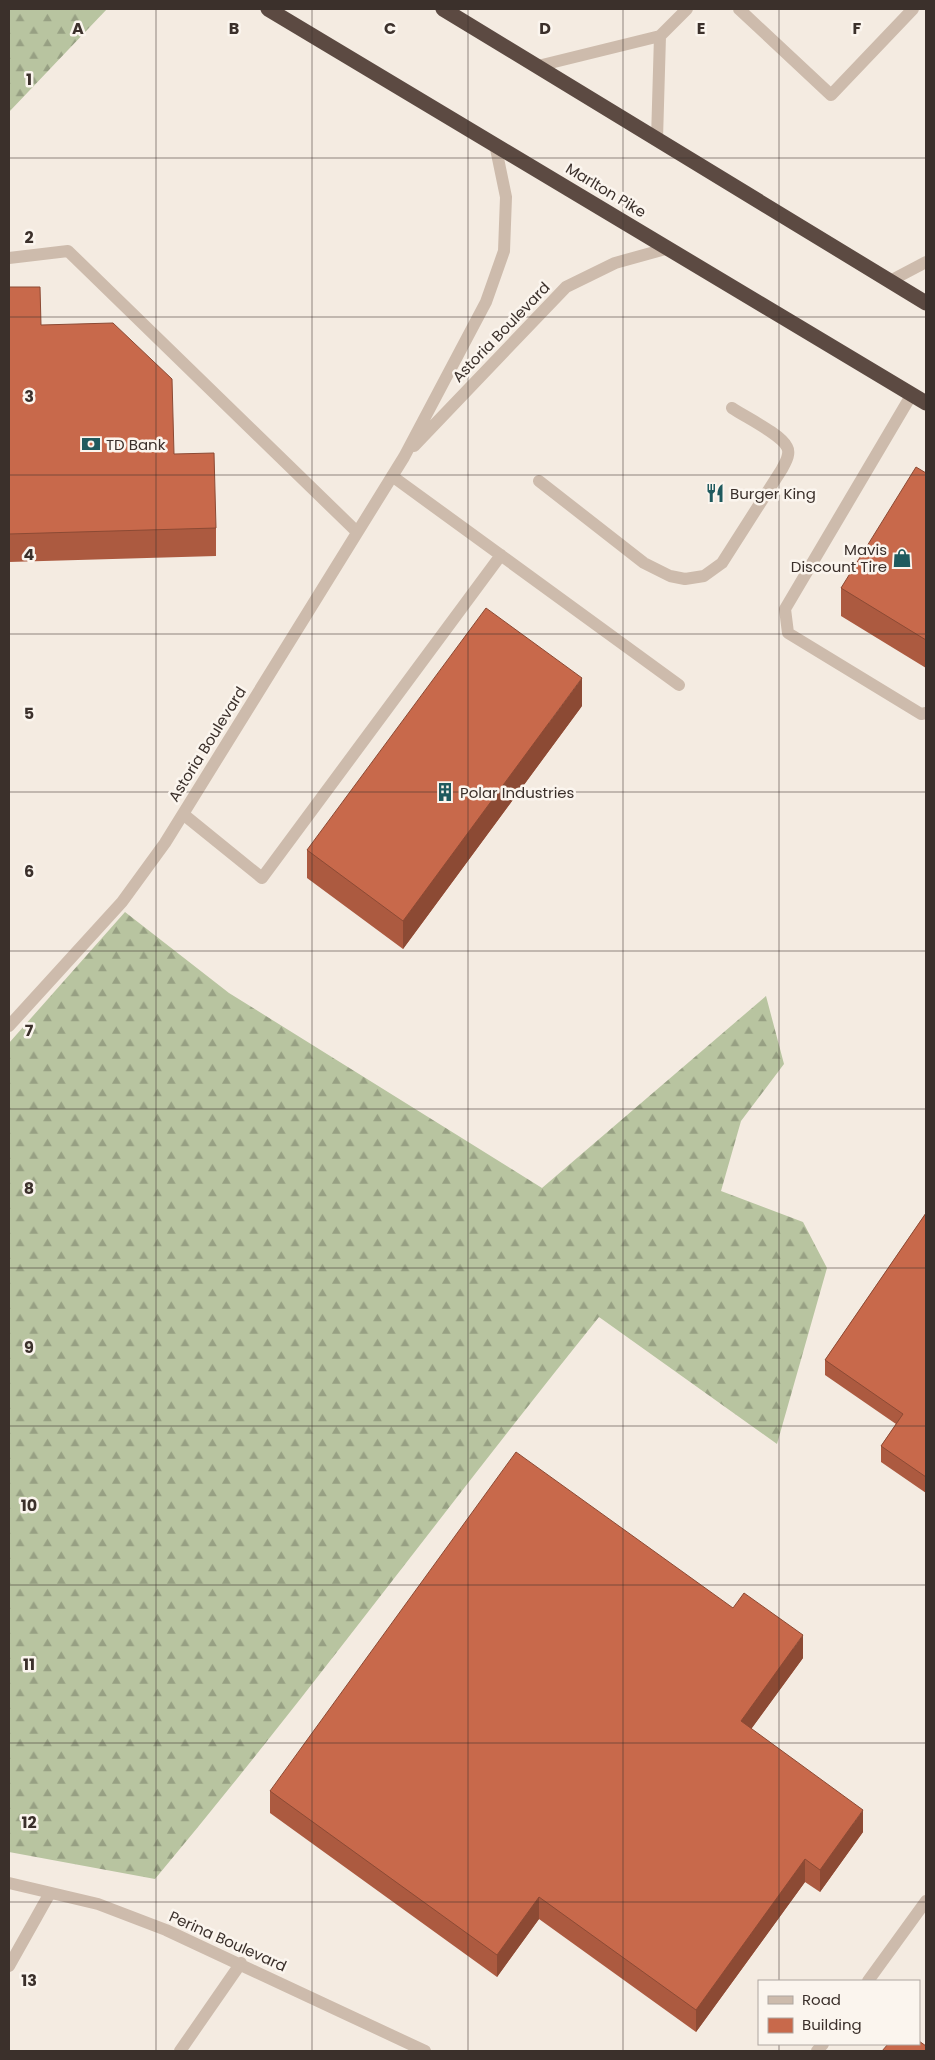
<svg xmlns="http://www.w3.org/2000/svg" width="935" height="2060" font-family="Poppins,sans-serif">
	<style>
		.forest { fill: url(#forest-firs) }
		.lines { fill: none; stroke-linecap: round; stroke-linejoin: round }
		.minor { stroke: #cdbbac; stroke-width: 12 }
		.highway { stroke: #5c4a42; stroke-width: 15 }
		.wall { fill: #ac5a40 }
		.shaded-wall { fill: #8c4a34 }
		.building { fill: #c8694b; stroke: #8c4a34 }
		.grid { fill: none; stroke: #3b302b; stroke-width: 1; stroke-opacity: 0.55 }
		.labels { text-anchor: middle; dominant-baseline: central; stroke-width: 5; stroke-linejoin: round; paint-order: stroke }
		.street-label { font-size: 15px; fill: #3b302b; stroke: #fbf5ee }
		.poi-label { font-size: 15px; fill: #3b302b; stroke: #fbf5ee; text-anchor: start }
		.grid-label { font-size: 16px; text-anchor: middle; font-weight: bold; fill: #3b302b; stroke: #fbf5ee; stroke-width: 5; stroke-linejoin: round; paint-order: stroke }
	</style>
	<defs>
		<pattern id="forest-firs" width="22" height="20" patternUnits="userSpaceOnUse" patternTransform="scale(1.25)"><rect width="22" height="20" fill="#b8c4a0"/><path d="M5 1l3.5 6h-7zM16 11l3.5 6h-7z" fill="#97a083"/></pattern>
	</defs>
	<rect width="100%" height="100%" fill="#f4ebe1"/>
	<path class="forest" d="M9,9H107L9,112Z
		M125,912L229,993L542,1188L766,996L784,1064L741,1121L721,1191L803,1222L827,1268L777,1444L599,1317C449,1503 308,1696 155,1879L9,1852V1043Z"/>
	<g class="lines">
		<path class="minor" d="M739,9L831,95L913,9
			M660,36L687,9
			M538,66L660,36L657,139
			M9,258L68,251L357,532
			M890,281L926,262
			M912,394L785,609L788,633L921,714L926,713
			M414,446L566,287L615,263L669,248
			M392,476L679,685
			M539,481L644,563L670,576L685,579L704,576L722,563L782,469C785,463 791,454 787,447C781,434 745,417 732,408
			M183,814L262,878L501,555
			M9,1026L122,902L165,843L404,457L486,302L504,251L506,197L495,144
			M9,1883L98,1904L166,1930L425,2051
			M9,1966L50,1893
			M868,1981L926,1901
			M180,2051L241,1963
			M817,2051L823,2044"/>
		<path class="highway" d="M268,9L926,403
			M443,9L926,303"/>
	</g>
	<path class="wall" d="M9,287L41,325L174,454L216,528V556L9,562Z
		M926,473V668L841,616V588Z
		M582,706L403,949L307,878V850Z
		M926,1213V1493L881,1462V1446L896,1424L825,1375V1360Z
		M733,1608L803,1658L751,1729L863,1832L820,1892L805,1882L696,2032L539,1919L497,1977L270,1813V1791Z"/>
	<path class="shaded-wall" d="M582,678V706L403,949V921Z
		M803,1635V1658L741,1743V1721Z
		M863,1810V1832L820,1892V1870Z
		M805,1859V1882L696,2032V2010Z
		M539,1897V1919L497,1977V1955Z"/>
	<path class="building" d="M9,287H40L41,325L113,323L172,379L174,454L214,453L216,528L9,534Z
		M916,467L926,473V640L841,588Z
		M486,608L582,678L403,921L307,850Z
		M926,1213V1477L881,1446L903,1414L825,1360Z
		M516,1452L733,1608L744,1593L803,1635L741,1721L863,1810L820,1870L805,1859L696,2010L539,1897L497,1955L270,1791Z
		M919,2041L926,2046V2051H882L888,2044H919Z"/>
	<path class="grid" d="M156,9V2051M312,9V2051M468,9V2051M623,9V2051M779,9V1981M9,158H926M9,317H926M9,475H926M9,634H926M9,792H926M9,951H926M9,1109H926M9,1268H926M9,1426H926M9,1585H926M9,1743H926M9,1902H926M779,2044V2051"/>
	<defs>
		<g id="bank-bare" transform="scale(1.5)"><path d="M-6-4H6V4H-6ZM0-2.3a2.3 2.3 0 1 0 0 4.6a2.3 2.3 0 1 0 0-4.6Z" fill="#1f5a5e" stroke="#fbf5ee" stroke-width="2.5" paint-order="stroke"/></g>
		<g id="restaurant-bare" transform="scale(1.5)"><path d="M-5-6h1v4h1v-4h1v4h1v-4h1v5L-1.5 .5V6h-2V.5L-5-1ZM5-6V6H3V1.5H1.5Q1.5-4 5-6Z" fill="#1f5a5e" stroke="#fbf5ee" stroke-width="2.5" paint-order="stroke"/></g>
		<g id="shop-bare" transform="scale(1.5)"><path d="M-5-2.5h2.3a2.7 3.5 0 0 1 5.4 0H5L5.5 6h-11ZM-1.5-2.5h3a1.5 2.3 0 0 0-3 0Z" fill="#1f5a5e" stroke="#fbf5ee" stroke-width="2.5" paint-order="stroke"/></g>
		<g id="building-bare" transform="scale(1.5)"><path d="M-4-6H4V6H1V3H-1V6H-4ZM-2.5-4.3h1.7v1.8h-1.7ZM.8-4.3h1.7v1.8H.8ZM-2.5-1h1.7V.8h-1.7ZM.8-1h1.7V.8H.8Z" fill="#1f5a5e" stroke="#fbf5ee" stroke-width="2.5" paint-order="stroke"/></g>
	</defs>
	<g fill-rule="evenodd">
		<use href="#bank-bare" x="91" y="444"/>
		<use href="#restaurant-bare" x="715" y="493"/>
		<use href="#shop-bare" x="902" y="558"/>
		<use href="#building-bare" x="445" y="792"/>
	</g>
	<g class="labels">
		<g class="street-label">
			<text transform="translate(606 190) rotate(31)">Marlton Pike</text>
			<text transform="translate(501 332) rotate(-46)">Astoria Boulevard</text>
			<text transform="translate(207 744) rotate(-58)">Astoria Boulevard</text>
			<text transform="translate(228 1941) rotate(24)">Perina Boulevard</text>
		</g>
		<g class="poi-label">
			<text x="106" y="444">TD Bank</text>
			<text x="730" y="493">Burger King</text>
			<text x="887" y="549" text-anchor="end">Mavis<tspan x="887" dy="17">Discount Tire</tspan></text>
			<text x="460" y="792">Polar Industries</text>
		</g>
	</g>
	<g class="grid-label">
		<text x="78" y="34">A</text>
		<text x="234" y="34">B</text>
		<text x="390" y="34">C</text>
		<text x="545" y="34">D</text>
		<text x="701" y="34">E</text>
		<text x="857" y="34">F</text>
		<text x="29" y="85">1</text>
		<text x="29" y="243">2</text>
		<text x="29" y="402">3</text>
		<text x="29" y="560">4</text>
		<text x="29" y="719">5</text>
		<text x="29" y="877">6</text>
		<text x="29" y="1036">7</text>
		<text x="29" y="1194">8</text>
		<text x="29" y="1353">9</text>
		<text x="29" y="1511">10</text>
		<text x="29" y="1670">11</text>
		<text x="29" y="1828">12</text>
		<text x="29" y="1986">13</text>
	</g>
	<rect width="935" height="2060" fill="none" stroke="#3b302b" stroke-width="20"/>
	<rect x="758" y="1980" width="162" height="65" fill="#fbf5ee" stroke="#aea6a0"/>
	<rect x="768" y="1996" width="25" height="8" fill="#cdbbac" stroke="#aea6a0"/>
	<text x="802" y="2005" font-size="15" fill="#3b302b">Road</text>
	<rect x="768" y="2018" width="25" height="15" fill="#c8694b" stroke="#aea6a0"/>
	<text x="802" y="2030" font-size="15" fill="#3b302b">Building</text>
</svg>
